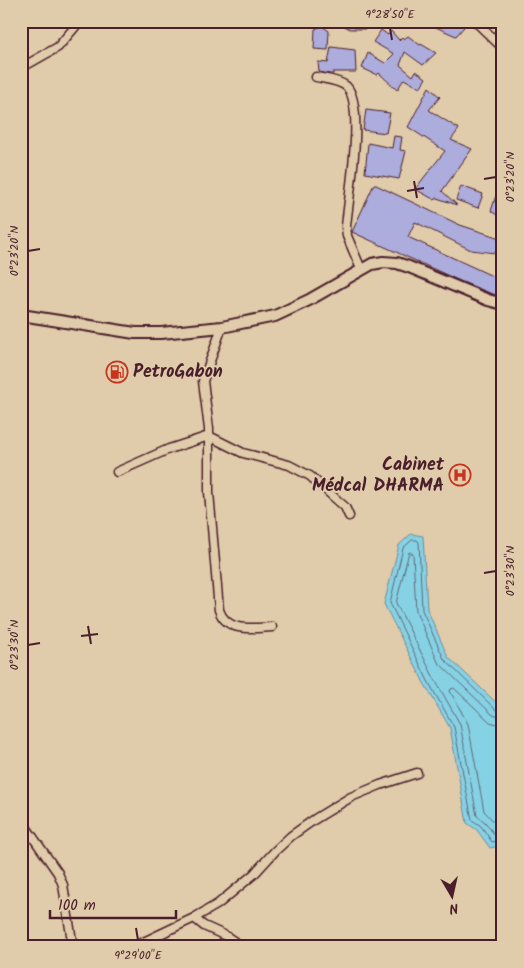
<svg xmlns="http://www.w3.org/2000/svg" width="524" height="968" font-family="Kalam,sans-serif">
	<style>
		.water { fill: #86d2e5; stroke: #6e8a9b }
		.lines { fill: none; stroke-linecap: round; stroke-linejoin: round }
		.shore { stroke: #626775; stroke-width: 1 }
		.building { fill: #acacdd; stroke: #4a1f2b }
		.minor-casing { stroke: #4a1f2b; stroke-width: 11 }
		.secondary-casing { stroke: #4a1f2b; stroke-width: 14 }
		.minor { stroke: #e0ccab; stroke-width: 8 }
		.secondary { stroke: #e0ccab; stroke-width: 10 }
		.ticks { fill: none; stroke: #4a1f2b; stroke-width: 2 }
		.labels { text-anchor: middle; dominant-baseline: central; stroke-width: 4; stroke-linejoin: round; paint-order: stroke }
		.poi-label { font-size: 18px; font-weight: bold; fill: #4a1f2b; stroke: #e0ccab; text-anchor: start }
		.neatline { fill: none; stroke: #4a1f2b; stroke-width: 2 }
		.ticks-label { font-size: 12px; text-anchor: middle; fill: #4a1f2b }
	</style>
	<rect width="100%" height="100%" fill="#e0ccab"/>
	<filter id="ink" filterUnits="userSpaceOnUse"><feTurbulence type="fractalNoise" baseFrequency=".02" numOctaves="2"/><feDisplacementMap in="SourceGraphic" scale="10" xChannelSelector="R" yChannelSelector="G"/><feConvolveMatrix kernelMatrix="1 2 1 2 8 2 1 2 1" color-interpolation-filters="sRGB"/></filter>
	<g filter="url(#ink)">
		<path class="water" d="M411,534L423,536L427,609L448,657L503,709V845L490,848L477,830L467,823L450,728L424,683L384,604L399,545Z"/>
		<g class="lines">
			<path class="shore" d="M503,712L497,711L444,659L422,610L419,542L417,540H412L403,548L390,603L428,681L454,727L472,820L481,826L492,842L503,840
				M503,718L493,715L438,662L416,611L413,554L409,552L396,603L434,678L460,724L477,816L485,822L494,834H503
				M503,726L490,722L454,688L451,689L450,691L468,724L484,811L498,826L503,827"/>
		</g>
		<path class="building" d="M335,21H366V29H350Z
			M422,21H460L464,27L456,36Z
			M322,26L329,31L328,50L314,49L315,29Z
			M381,30L388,35L391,31L399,40L402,37L404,39L408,36L420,45L421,44L436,53L423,65L405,52L400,65L413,76L416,71L426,78L420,88L404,79L397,90L379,73L377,75L362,68L368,53L385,63L394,54L373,42Z
			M331,47L355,50L356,72H333V74H330L319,72L318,62L328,63Z
			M429,87L440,97L429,110L459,129L451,140L472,149L442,191L457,205L437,198L435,200L415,189L445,151L408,127Z
			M366,110L390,113L386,133L363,130Z
			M394,136L402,137L400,150L406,151L399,179L365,173L368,143L392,148Z
			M374,184L460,225L503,239V254L471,250L415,222L408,237L503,281V297L490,293L460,281L352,232Z
			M461,186L483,194L478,208L456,200Z
			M496,196L503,201V219L491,211Z
			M113,362L125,363L124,381L111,380Z"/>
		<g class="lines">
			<g class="minor-casing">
				<path id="minor" d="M475,21L503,48
					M21,68L58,47L80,21
					M316,77C325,79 339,80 346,86C366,104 348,199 346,227L347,236L361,269
					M222,327L203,381L209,429V492L219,610C227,633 252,628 272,627
					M117,472L169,449L209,436L243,453L289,465L310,476L345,507L349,516
					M21,820L58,873L63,885L73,947
					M194,918L204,926L226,936L243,947
					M133,947L194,918L218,904L254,874L275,851L291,836L315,819L351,797L380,785L417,773"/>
			</g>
			<g class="secondary-casing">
				<path id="secondary" d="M21,315L135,333H161L222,327L275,316L309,300L372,264L383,262L397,263L409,267L488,300L503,304"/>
			</g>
			<use href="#minor" class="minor"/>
			<use href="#secondary" class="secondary"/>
		</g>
	</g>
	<path class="ticks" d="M390,28L392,40M484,179L496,177M414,181L417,198M407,191L424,188M28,251L40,249M484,573L496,571M88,626L91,644M81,636L98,634M28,645L40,643M136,928L138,940"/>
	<defs>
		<g id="fuel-ring" transform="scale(1.125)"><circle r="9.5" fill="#e0ccab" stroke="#c8321e" stroke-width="1.5"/><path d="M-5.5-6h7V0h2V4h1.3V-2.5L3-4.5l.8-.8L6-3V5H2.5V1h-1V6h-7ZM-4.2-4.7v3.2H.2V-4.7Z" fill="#c8321e"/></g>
		<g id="hospital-ring" transform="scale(1.125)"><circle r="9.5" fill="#e0ccab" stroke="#c8321e" stroke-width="1.5"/><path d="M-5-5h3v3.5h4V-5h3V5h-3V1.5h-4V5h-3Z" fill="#c8321e"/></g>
	</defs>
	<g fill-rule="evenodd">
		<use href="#fuel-ring" x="117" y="372"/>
		<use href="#hospital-ring" x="460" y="475"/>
	</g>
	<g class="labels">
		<g class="poi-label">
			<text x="133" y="372">PetroGabon</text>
			<text x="444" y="465" text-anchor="end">Cabinet<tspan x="444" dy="21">Médcal DHARMA</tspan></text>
		</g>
	</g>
	<rect width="524" height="968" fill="none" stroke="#e0ccab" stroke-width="55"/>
	<g transform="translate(452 896) rotate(171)" stroke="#e0ccab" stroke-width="4" paint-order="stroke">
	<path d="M0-4L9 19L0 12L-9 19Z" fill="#4a1f2b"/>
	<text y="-8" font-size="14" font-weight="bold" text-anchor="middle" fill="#4a1f2b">N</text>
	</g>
	<path d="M50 910v8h126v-8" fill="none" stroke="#4a1f2b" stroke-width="2.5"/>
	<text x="58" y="910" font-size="15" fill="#4a1f2b" stroke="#e0ccab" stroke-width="4" paint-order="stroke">100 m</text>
	<rect x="28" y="28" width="468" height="912" class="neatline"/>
	<g class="ticks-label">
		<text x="390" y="18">9°28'50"E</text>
		<text transform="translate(510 177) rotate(-90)" y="4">0°23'20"N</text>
		<text transform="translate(14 251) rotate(-90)" y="4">0°23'20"N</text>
		<text transform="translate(510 571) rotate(-90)" y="4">0°23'30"N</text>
		<text transform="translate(14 645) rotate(-90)" y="4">0°23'30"N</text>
		<text x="138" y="959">9°29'00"E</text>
	</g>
</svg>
